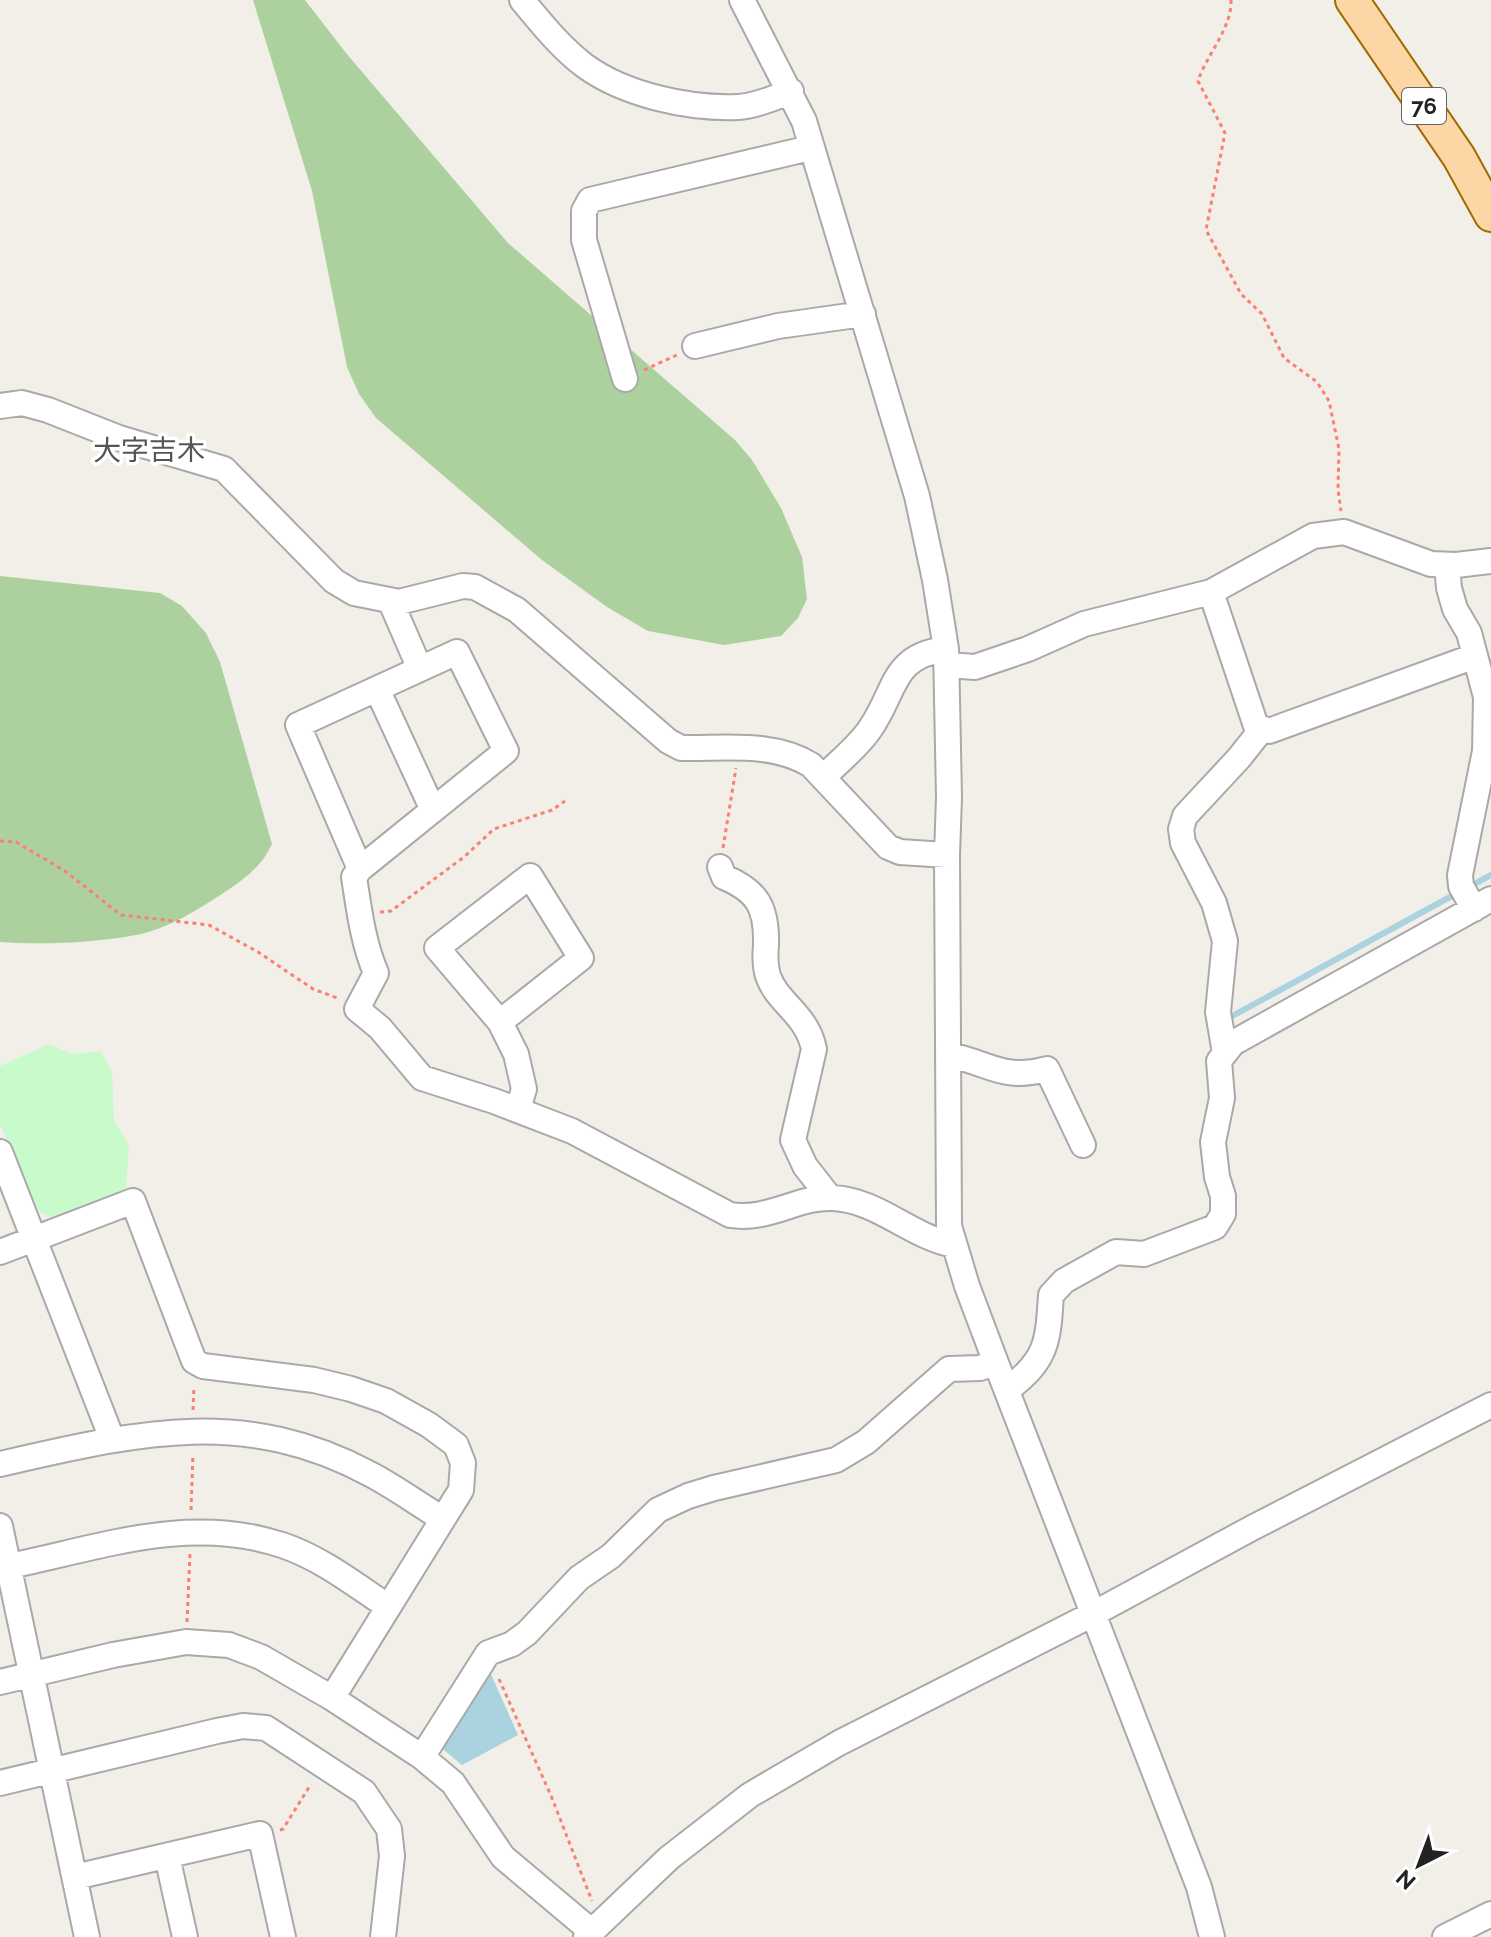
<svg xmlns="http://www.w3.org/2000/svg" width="1491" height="1937" font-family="Raleway,'Noto Sans JP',sans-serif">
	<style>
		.forest { fill: #add19e }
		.park { fill: #c8facc }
		.water { fill: #aad3df }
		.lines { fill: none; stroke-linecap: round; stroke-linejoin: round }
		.stream { stroke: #aad3df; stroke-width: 6 }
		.minor-casing { stroke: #a9a9a9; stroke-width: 28 }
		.major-casing { stroke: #a06b00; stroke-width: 36 }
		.path { stroke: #fa8072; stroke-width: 3; stroke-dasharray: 4 4; stroke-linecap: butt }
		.minor { stroke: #fff; stroke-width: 24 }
		.major { stroke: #fcd6a4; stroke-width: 32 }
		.labels { text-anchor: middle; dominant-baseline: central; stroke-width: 7; stroke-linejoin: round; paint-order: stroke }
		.shield { fill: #fff; stroke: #646464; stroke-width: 2 }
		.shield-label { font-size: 22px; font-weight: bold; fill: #222 }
		.quarter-label { font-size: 28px; fill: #555; stroke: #fff }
	</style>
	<rect width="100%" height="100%" fill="#f2efe9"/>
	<path class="forest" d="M253,0H305L346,53L508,243L735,440L752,460L781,508L802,557L807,599L798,618L781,636L724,645L648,631L607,607L542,560L376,418L359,394L347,367L312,191Z
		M0,576L160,593L182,606L206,633L220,662L272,844C262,866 245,879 225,892C199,909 168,929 136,935C94,943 43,945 0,942Z"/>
	<path class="park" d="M49,1044L72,1054L101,1051L112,1073L114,1120L129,1146L126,1188L53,1219L35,1208L0,1124V1066Z"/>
	<path class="water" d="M487,1665L518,1735L462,1765L439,1746Z"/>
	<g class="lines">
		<path class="stream" d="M1469,887L1491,875
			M1227,1019L1459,892"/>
		<g class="minor-casing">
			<path id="minor" d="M522,0C541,23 561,48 585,66C625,95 689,109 738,107C755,106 775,98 791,91
				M742,0L804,121L917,496L935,580L946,649L949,797L947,855L949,1226L967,1286L996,1363L1199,1887L1212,1937
				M695,346L778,326L863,314
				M625,379L584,240V211L590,200L810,148
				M0,406L22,403L48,410L119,438L224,469L334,581L354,593L399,602L463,586L475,587L517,610L668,741L681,748C724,749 773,741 811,765L888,847L900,852L947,855
				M1447,565L1449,588L1455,609L1469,633L1486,697L1485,751L1460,875L1461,886L1474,909
				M1211,592L1256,726L1269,731L1475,656
				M390,600L420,669
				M457,652L506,751L360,869L298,725Z
				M947,665L975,667L1028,649L1084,624L1211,592L1313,536L1344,532L1431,564L1456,565L1491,561
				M377,689L433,810
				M823,778C838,762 858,747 870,729C897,690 891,656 946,649
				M720,867L724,877C758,891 767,908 766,945C765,955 765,966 768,976C778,1004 807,1014 814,1049L793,1140L805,1166L830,1198
				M360,869L354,877C359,909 363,943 376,973L357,1009L380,1028L422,1078L494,1101L572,1131L730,1215C770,1221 798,1196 833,1198C878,1200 911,1237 954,1245
				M500,1022L581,958L530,876L437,948L500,1022L516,1054L524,1089L518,1109
				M1225,1053L1218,1012L1225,941L1214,903L1183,843L1181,829L1185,816L1239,758L1262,729
				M949,1055C990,1063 1002,1081 1047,1069L1083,1145
				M0,1152L112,1439
				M0,1252L133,1201L194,1361L203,1366L314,1380L351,1389L386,1401L429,1425L456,1445L463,1463L461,1490L332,1698
				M1007,1390C1047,1360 1048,1343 1051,1295L1064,1281L1116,1252L1144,1254L1215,1227L1223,1214V1196L1217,1177L1213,1142L1222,1098L1219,1061L1233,1043L1491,899
				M0,1464C132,1434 242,1405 370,1474C395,1487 418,1504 443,1519
				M0,1526L87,1937
				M0,1568C94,1550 185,1513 282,1545C321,1558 354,1584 387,1606
				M0,1682L113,1655L186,1642L229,1645L261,1657L332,1698L422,1757L453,1783L503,1857L591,1931
				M422,1757L488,1653L512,1644L527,1633L579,1578L611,1556L658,1510L688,1496L714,1488L836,1460L866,1442L949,1369L980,1368L996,1363
				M0,1783L217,1731L243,1726L266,1728L364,1792L389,1829L392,1856L383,1937
				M167,1856L185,1937
				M75,1877L260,1834L283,1937
				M586,1937L669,1858L750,1795L839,1743L1093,1614L1252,1528L1491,1405
				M1445,1937L1491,1914"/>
		</g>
		<g class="major-casing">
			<path id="major" d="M1352,0L1459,157L1491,215"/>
		</g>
		<path class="path" d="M1231,0C1232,28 1207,54 1198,81L1225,133L1206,230L1241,294L1262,314L1284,358L1317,382L1329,401L1339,449L1338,489L1341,511
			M644,370L677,355
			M0,841L16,842L65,871L121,915L209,925L258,952L313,989L340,999
			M723,848L736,768
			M380,912L391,911L464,857L494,829L552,810L565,801
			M193,1410L194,1386
			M191,1510L193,1454
			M187,1622L190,1554
			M499,1679L552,1798L592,1901
			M280,1830L283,1829L311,1784"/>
		<use href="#minor" class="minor"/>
		<use href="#major" class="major"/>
	</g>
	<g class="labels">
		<rect class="shield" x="1402" y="88" width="44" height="36" rx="6"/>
		<g class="shield-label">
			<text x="1424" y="106">76</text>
		</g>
		<g class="quarter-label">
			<text x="149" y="450">大字吉木</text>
		</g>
	</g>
	<g transform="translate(1419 1865) rotate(222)" stroke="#ffffff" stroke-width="6" paint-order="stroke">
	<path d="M0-6L14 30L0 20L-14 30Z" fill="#222222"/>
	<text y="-12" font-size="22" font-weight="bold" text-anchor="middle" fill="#222222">N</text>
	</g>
</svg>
